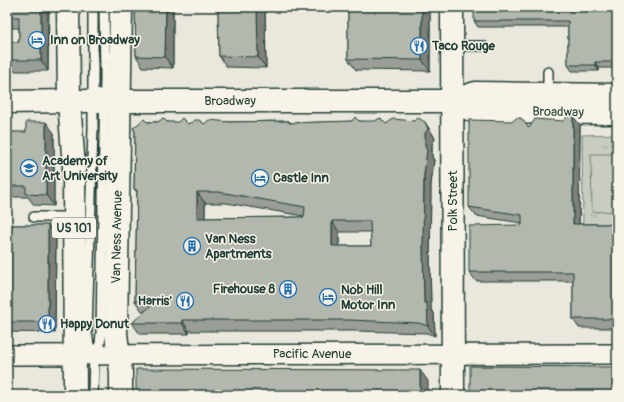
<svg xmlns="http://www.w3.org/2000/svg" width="624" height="402" font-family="Pangolin,sans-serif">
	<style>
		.park { fill: url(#park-tufts); stroke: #74847a }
		.pitch { fill: #c8ccc1; stroke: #74847a }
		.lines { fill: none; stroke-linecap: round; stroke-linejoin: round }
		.lane-casing { stroke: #1f3d34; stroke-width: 12 }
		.street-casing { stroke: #1f3d34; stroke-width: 22 }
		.secondary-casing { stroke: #1f3d34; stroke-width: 25 }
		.primary-casing { stroke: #1f3d34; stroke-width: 25 }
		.highway-casing { stroke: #1f3d34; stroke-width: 25 }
		.lane { stroke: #f7f3e8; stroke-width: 9 }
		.street { stroke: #f7f3e8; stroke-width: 19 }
		.secondary { stroke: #f7f3e8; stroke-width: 22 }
		.primary { stroke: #f7f3e8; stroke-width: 22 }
		.highway { stroke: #f7f3e8; stroke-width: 22 }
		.wall { fill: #999e96; stroke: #1f3d34; fill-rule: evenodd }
		.shaded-wall { fill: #7d817a; stroke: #1f3d34 }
		.building { fill: #b2b8ae; stroke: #1f3d34; fill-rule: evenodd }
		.labels { text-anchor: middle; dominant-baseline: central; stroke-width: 3; stroke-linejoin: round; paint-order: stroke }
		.shield { fill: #f7f3e8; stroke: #60746a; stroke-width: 1 }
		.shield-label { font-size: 12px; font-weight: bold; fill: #1f3d34 }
		.poi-label { font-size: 13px; font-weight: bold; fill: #1f3d34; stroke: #f7f3e8; text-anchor: start }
		.street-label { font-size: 13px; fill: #1f3d34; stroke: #f7f3e8 }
	</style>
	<defs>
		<pattern id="park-tufts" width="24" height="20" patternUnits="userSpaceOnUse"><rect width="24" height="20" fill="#c8ccc1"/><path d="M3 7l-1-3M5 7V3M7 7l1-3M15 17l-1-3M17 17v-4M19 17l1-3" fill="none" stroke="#abb0a6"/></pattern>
	</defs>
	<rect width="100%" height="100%" fill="#eae8dd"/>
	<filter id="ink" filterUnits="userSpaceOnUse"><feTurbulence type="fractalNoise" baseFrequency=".025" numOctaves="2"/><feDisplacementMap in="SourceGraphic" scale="8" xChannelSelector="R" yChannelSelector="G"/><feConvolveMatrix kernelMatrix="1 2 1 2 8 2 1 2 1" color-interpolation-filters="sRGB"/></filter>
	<g filter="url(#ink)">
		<path class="park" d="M617,134V232L583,233L582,135Z"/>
		<path class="pitch" d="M591,154H617V211L592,212Z"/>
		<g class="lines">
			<g class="lane-casing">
				<path id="lane" d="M93,7V128L87,333L89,345L94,355
					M452,46H483
					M548,94V72
					M34,217H74
					M93,395L94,355L100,344L101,333L105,75L104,7"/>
			</g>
			<g class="street-casing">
				<path id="street" d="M7,355L617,354"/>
			</g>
			<g class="secondary-casing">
				<path id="secondary" d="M452,7L453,395
					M7,102L69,101"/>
			</g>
			<g class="primary-casing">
				<path id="primary" d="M69,101H453L475,93L617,95
					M453,101L475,112L617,113"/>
			</g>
			<g class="highway-casing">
				<path id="highway" d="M68,7L69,101L74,168L75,395
					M121,7L116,334L121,372V395"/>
			</g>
			<use href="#lane" class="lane"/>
			<use href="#street" class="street"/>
			<use href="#secondary" class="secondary"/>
			<use href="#primary" class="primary"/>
			<use href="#highway" class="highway"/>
		</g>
		<path class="wall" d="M7,7H49L48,71H7V42H19V28H7Z
			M135,7H173V68L143,67L136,56Z
			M218,7H430V71L356,70L348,59V8H265L266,68L227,67L219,56Z
			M617,7V68H599V71H572L568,65V27H478L474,21Z
			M289,121L291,123L359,121L386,124L432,133L435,139L432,144V157L434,160L431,184L430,255L431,310L434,313L435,336L427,333L357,331H189V334H140L132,323L146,311H142L135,301L137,192L134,189L135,132L133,128L147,122H167L188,124H204L229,122ZM205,203H226L304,216V217L205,218ZM339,232H371V246H339Z
			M580,125L579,224H617V328H579L573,319V281H476L469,272L522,225V223L476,216L469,207L529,128Z
			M7,132L54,133V206L34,205L28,197H7Z
			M7,225H48L56,235L55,333L7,332Z"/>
		<path class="shaded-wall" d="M41,7H48V71L41,60Z
			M166,7H173V68L165,57Z
			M257,7H264L265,8L266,68L258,57Z
			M422,7H430V71L422,60Z
			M595,62L599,68V71L595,65Z
			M573,116L580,125L579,233L573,224Z
			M46,122L54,133V206L46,195Z
			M425,122L432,133L435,139L432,144V157L434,160L431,184L430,255L431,310L434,313L435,336L428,326L424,303L423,245Z
			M197,192L205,203V229L197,218Z
			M332,221L339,232V256L332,246Z
			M48,225L56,235L55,333L48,322Z
			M182,320L189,331V334L182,323Z
			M420,370L428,381V395H420Z"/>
		<path class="building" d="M7,7H41V60H7V42H19V17H7Z
			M135,7H166L165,57L136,56Z
			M218,7H257L258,57L219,56Z
			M348,7H422V60L348,59Z
			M474,7H617V62H595V65H568V21H474Z
			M568,116H573V224H617V319H573V272H469V226L522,225V215L469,207V120L513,121L516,118H521L529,128L535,119L563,121Z
			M355,117L359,121H375L380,118L386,124L393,119L414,121L418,118L425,122L428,129L425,133V147L427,150L424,174L423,245L424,303H427L428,326L419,323L349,320H182V323H132L157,300L135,301L137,190L134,189L135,131L133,128L144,119L147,122H158L163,118L167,122H178L182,118L188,124L195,120H199L204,124L209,120L229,122L289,121V123L352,121ZM197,192H219L305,207L304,217L197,218ZM332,221H370L371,246H332Z
			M26,122H46V195L26,194V186H7V132H26Z
			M7,225H48V322H7Z
			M470,366L617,367V395H470Z
			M136,369L420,370V395H136Z"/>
	</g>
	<defs>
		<g id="hotel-ring" transform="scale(0.9)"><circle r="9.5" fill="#f7f3e8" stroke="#1f6fb2" stroke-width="1.5"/><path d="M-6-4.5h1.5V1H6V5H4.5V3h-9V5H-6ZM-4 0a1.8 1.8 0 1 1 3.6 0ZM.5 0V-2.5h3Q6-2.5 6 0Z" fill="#1f6fb2"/></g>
		<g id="restaurant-ring" transform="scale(0.9)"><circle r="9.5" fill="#f7f3e8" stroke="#1f6fb2" stroke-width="1.5"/><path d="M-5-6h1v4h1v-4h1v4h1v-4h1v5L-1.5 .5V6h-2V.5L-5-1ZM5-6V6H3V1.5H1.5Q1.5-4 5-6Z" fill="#1f6fb2"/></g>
		<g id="university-ring" transform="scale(0.9)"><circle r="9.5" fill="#f7f3e8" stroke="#1f6fb2" stroke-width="1.5"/><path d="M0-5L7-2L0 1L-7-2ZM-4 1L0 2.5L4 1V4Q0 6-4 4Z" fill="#1f6fb2"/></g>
		<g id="building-ring" transform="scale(0.9)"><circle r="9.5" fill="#f7f3e8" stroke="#1f6fb2" stroke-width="1.5"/><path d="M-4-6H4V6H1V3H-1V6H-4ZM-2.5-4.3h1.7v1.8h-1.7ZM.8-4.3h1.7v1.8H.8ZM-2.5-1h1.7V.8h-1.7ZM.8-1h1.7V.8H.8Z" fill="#1f6fb2"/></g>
	</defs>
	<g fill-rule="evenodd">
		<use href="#hotel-ring" x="37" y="40"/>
		<use href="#restaurant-ring" x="419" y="46"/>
		<use href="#university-ring" x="29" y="168"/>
		<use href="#hotel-ring" x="260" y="178"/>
		<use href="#building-ring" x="192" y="246"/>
		<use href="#building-ring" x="288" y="289"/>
		<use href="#hotel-ring" x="328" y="297"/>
		<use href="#restaurant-ring" x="185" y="301"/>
		<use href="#restaurant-ring" x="47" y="324"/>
	</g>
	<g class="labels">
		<rect class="shield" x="52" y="218" width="44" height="20" rx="3"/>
		<g class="shield-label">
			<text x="74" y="228">US 101</text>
		</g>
		<g class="poi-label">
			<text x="50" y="40">Inn on Broadway</text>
			<text x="432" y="46">Taco Rouge</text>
			<text x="42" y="161">Academy of<tspan x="42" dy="15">Art University</tspan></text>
			<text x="273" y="178">Castle Inn</text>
			<text x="205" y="239">Van Ness<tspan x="205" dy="15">Apartments</tspan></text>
			<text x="275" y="289" text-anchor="end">Firehouse 8</text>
			<text x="341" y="290">Nob Hill<tspan x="341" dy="15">Motor Inn</tspan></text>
			<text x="172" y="301" text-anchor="end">Harris'</text>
			<text x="60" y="324">Happy Donut</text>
		</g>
		<g class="street-label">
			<text x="230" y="101">Broadway</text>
			<text transform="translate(558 112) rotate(1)">Broadway</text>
			<text transform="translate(453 201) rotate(-90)">Polk Street</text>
			<text transform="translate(117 237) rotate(-89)">Van Ness Avenue</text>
			<text x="312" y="354">Pacific Avenue</text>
		</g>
	</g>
	<rect width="624" height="402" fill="none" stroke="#f7f3e8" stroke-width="24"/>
	<rect x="12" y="12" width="600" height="378" fill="none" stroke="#1f3d34" stroke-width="1.5" filter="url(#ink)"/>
</svg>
